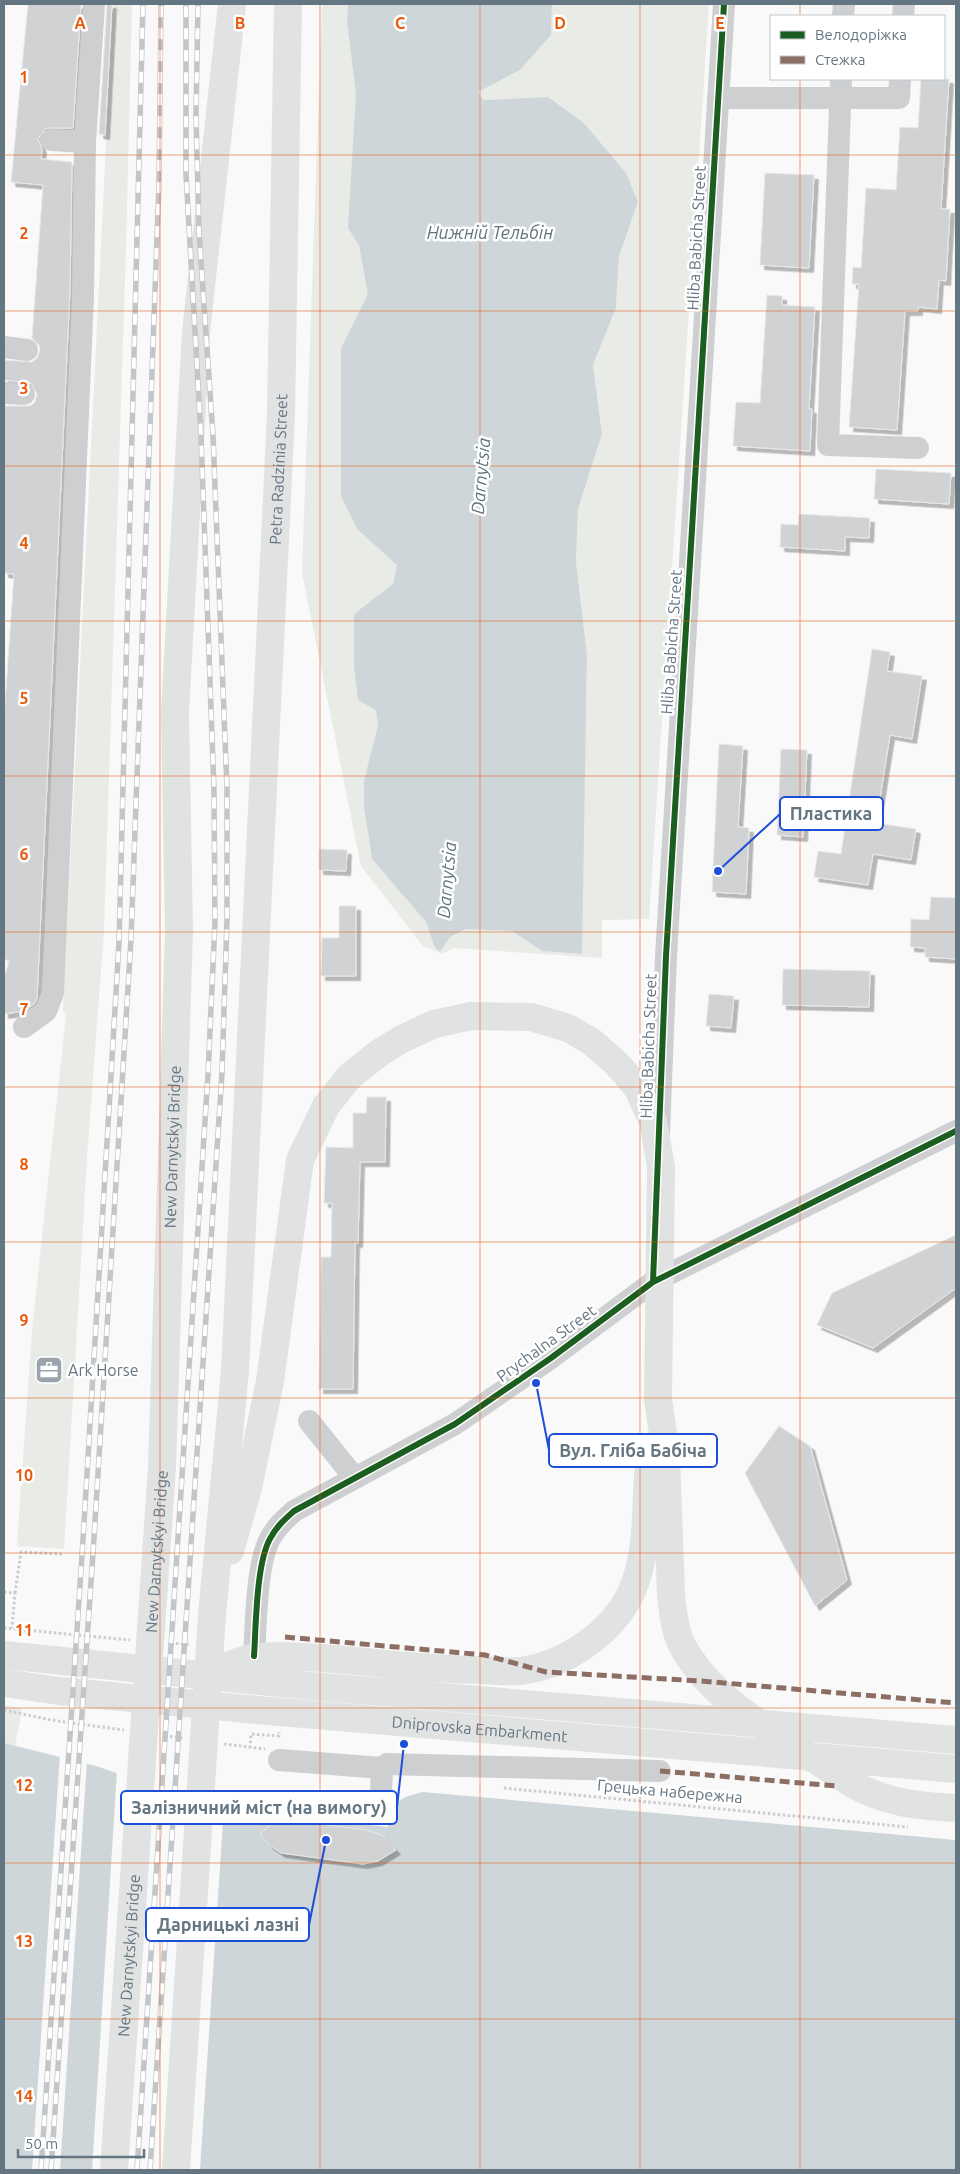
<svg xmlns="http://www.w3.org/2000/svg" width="960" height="2174" font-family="Ubuntu,sans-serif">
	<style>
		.green { fill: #e8ebe6 }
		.water { fill: #ced6d9 }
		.pier { fill: #f9f9f9 }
		.building { fill: #d0d2d3; stroke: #e8e8e8; filter: url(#shadow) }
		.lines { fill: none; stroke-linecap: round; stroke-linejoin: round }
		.path { stroke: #cbcccd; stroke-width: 3; stroke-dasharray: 2.5 2.5; stroke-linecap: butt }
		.minor { stroke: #cecfd0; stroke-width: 22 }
		.major { stroke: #e1e2e2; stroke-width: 28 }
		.rail-casing { stroke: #c3c5c6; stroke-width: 5.5 }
		.rail { stroke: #fff; stroke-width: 4; stroke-dasharray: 11; stroke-linecap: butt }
		.quiet { stroke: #8d6e63; stroke-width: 5; stroke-dasharray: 10 5; stroke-linecap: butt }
		.cycleway-casing { stroke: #fff; stroke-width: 9 }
		.cycleway { stroke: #1b5e20; stroke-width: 6 }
		.grid { fill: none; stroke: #e8590c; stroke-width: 1; stroke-opacity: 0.55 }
		.labels { text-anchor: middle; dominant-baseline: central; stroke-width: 5; stroke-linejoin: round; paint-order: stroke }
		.street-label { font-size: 16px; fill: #657683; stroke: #fff }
		.poi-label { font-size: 16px; fill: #657683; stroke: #fff; text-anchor: start }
		.water-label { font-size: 18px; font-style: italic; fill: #60757c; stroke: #fff }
		.grid-label { font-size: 16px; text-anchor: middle; font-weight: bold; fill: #e8590c; stroke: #fff; stroke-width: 5; stroke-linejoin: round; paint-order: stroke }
		.leader { fill: none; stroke: #1d4ed8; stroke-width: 2 }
		.callout-dot { fill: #1d4ed8; stroke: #fff; stroke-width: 2 }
		.callout { fill: #fff; stroke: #1d4ed8; stroke-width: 2 }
		.callout-label { font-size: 18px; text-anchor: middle; font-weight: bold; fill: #657683 }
	</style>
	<defs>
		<filter id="shadow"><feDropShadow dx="4.5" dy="4.5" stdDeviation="0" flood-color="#0004"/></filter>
	</defs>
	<rect width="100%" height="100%" fill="#f9f9f9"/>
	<path class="green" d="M113,4H132L126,248L104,931L87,1157L64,1549L17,1546L32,1330L66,1015L63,1010Z
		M322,4H367L422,123L358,530L397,565L393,584L354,614L376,710L378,725L364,780V807L372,859L426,922L434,946L440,952L450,937L466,929L512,931L542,951L581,954L587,655L576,562L578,509L602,434L593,365L616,308L619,256L638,202L626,173L584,123L548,97L482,100L478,92L520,70L551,35L552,4H709L649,919L602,920V958L454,948L442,954L423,946L361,866L302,573Z
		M4,1705L22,1709L15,1746L4,1743Z"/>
	<path class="water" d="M348,4H552L551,35L520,70L478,92L483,100L548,97L584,123L626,173L638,202L619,256L616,308L593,365L602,434L578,509L576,562L587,655L582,954L542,951L512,931L466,929L450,937L440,952L434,946L426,922L372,859L364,807V780L378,725L376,710L358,700L354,665V614L393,584L397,565L358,530L341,496V348L368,294L359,245L348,228L356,94L347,21Z
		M4,1743L96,1766L216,1807L388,1827C393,1801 398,1798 423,1792L956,1840V2170H4Z"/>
	<path class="pier" d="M60,1754L87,1761L60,2170H32Z
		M117,1770L224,1806L200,2170H92Z"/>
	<path class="building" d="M28,4H81L73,128H46L38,139L42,149L41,159L72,162L70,289L37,998L35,1003L24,1011L4,1014V978L9,961L4,959V717L14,574L4,573V406H30L35,402L37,394L31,383L4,380V360L32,362L37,358L40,351L39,345L32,338L43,185L11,182Z
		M107,4H112L105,135L99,134Z
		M921,79H949L941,209H950L946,281L939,280L937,309L918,307V311H905L897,430L849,427L859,284H852L853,267L861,268L866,188L896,190L900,127L918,128Z
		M765,173L814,175L809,268L760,265Z
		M767,295L782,296V305L815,307L809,409H812L810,451L733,446L736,402L760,403Z
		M876,469L951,473L949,504L874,499Z
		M799,514L870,518L869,538L845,537V551L780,547L781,524L798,525Z
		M872,649L890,652L887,671L922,676L912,739L890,735L876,823L916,829L911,860L873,854L868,885L814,877L818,851L841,854Z
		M719,744L743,746L738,827L749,828L746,894L712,892Z
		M781,749L807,750L803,837L777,835Z
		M319,849L347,850L346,871L319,870Z
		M931,897L956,898V959L925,957V948L910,947L911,919L929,920Z
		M339,906H356V976H321L322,938H339Z
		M783,969L870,971L869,1007L782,1005Z
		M709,994L734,996L731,1028L706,1026Z
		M367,1097H386L385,1162H360L358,1243H355L353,1389H319L321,1257H331L332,1203H324L326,1147L353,1148V1113H366Z
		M956,1235V1288L873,1348L817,1325L832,1293Z
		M779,1426L810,1446L847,1580L815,1606L745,1473Z
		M287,1820L366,1830L382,1835L396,1850L378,1861L363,1864L281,1853L269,1845L260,1834L273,1823Z"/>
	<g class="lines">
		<path class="path" d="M4,1592L15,1593L12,1628
			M15,1593L21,1552L62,1554
			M4,1628L130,1640
			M171,1643L190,1645
			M4,1710L51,1720L124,1730
			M165,1736L183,1738
			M224,1744L265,1749
			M250,1748L251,1734L279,1736V1732
			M504,1788L908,1827"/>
		<path class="minor" d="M843,16L844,4
			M903,16L904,4
			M841,79L828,445L918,448
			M718,98H899L900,79
			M85,142L94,4
			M4,347L27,350
			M4,393L24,394
			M24,1027L46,1011L53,993L83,296L85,142L51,140
			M659,1133L666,956L724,4
			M309,1421L354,1477
			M254,1656C256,1627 256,1561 271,1537C277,1526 285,1519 294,1511L455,1424L551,1358L653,1282L956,1131
			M279,1760L382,1768L387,1764L660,1771
			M381,1794L382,1768"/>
		<g class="major">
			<path d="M230,1551L248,1488L270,1381L300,1160L326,1106L349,1077L379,1053L402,1039L434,1024L471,1016L531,1017L568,1028L592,1042L616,1063L637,1087L653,1121L661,1167L658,1399L666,1454L671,1594C673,1611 674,1628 681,1643C712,1706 795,1744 851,1783C885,1803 918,1806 956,1808"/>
			<path d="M4,1655L299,1685L956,1740"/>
			<path d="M212,1676C247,1650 280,1656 321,1658C375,1662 429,1670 483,1670C495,1671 509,1672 521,1671C565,1665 612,1633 631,1593C652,1547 643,1495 651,1447"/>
			<path id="s1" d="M4,1683L59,1691L257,1710L956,1769"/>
			<path id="s2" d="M114,2170L162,1468L179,931L175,712L196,332L232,4"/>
			<path id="s3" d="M176,2170L212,1615L235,1371L281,414L288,4"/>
		</g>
		<g class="rail-casing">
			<path id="rail" d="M41,2170L83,1540L119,943L143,4
				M51,2170L94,1538L131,939L159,183L161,4
				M137,2170L208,1075L215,922L214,790L201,436L186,174V4
				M150,2170L222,1073L227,920V788L213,436L199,232L196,116L198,4"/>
		</g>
		<use href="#rail" class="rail"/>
		<path class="quiet" d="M285,1637L485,1655L546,1672L701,1681L956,1703
			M660,1771L837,1786"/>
		<g class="cycleway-casing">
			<path id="cycleway" d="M653,1282L666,956L724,4
				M254,1656C256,1627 256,1561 271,1537C277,1526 285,1519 294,1511L455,1424L551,1358L653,1282L956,1131"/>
		</g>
		<use href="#cycleway" class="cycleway"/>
	</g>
	<path class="grid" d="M160,4V2170M320,4V2170M480,4V2170M640,4V2170M800,4V16M800,79V2170M4,155H956M4,311H956M4,466H956M4,621H956M4,776H956M4,932H956M4,1087H956M4,1242H956M4,1398H956M4,1553H956M4,1708H956M4,1863H956M4,2019H956"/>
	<defs>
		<g id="office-square" transform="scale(1.4375)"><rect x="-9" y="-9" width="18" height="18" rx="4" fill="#99a4ac" stroke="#fff"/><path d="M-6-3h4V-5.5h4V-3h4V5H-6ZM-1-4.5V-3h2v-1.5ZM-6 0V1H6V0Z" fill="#fff"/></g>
	</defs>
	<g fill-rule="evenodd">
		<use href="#office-square" x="49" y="1370"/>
	</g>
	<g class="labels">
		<g class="street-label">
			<text transform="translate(696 238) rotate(-87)">Hliba Babicha Street</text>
			<text stroke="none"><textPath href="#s3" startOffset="1704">Petra Radzinia Street</textPath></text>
			<text transform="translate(671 642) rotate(-86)">Hliba Babicha Street</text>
			<text transform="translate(648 1046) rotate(-88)">Hliba Babicha Street</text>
			<text stroke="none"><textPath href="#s2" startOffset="1025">New Darnytskyi Bridge</textPath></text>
			<text transform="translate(546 1343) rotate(-36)">Prychalna Street</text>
			<text stroke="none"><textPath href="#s2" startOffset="620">New Darnytskyi Bridge</textPath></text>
			<text stroke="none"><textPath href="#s1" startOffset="478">Dniprovska Embarkment</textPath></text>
			<text transform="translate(670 1791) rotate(5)">Грецька набережна</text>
			<text stroke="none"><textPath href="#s2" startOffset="215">New Darnytskyi Bridge</textPath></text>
		</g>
		<g class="poi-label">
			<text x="68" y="1370">Ark Horse</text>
		</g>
		<g class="water-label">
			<text x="490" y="232">Нижній Тельбін</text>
			<text transform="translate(480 476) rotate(-85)">Darnytsia</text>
			<text transform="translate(446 880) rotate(-85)">Darnytsia</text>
		</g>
	</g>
	<g class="grid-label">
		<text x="80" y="29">A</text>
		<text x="240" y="29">B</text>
		<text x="400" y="29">C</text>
		<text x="560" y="29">D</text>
		<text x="720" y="29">E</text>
		<text x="24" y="83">1</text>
		<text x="24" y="239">2</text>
		<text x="24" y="394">3</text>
		<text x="24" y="549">4</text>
		<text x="24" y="704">5</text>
		<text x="24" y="860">6</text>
		<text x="24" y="1015">7</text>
		<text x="24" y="1170">8</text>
		<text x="24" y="1326">9</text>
		<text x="24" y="1481">10</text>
		<text x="24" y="1636">11</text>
		<text x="24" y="1791">12</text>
		<text x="24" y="1947">13</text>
		<text x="24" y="2102">14</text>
	</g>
	<path class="leader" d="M718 871L780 814M536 1383L549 1450M404 1744L397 1807M326 1840L309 1925"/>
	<g class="callout-dot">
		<circle cx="718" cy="871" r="5"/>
		<circle cx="536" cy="1383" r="5"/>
		<circle cx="404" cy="1744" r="5"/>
		<circle cx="326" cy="1840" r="5"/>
	</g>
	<g class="callout">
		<rect x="780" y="797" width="103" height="33" rx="5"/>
		<rect x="549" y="1434" width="168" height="33" rx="5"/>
		<rect x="121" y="1791" width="276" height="33" rx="5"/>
		<rect x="146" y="1908" width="163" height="33" rx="5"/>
	</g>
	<g class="callout-label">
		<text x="831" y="820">Пластика</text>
		<text x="633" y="1457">Вул. Гліба Бабіча</text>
		<text x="259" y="1814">Залізничний міст (на вимогу)</text>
		<text x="228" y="1931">Дарницькі лазні</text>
	</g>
	<rect width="960" height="2174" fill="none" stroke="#657683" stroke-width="10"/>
	<rect x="770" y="15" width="175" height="65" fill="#ffffff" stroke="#c1c8cd"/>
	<rect x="780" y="31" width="25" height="8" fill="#1b5e20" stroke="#c1c8cd"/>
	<text x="815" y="40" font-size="15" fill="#657683">Велодоріжка</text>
	<rect x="780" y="56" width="25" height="8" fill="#8d6e63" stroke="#c1c8cd"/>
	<text x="815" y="65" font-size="15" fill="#657683">Стежка</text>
	<path d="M18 2149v8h126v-8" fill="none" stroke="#657683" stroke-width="2.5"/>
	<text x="25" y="2149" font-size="15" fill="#657683" stroke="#ffffff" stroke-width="4" paint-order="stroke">50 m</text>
</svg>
